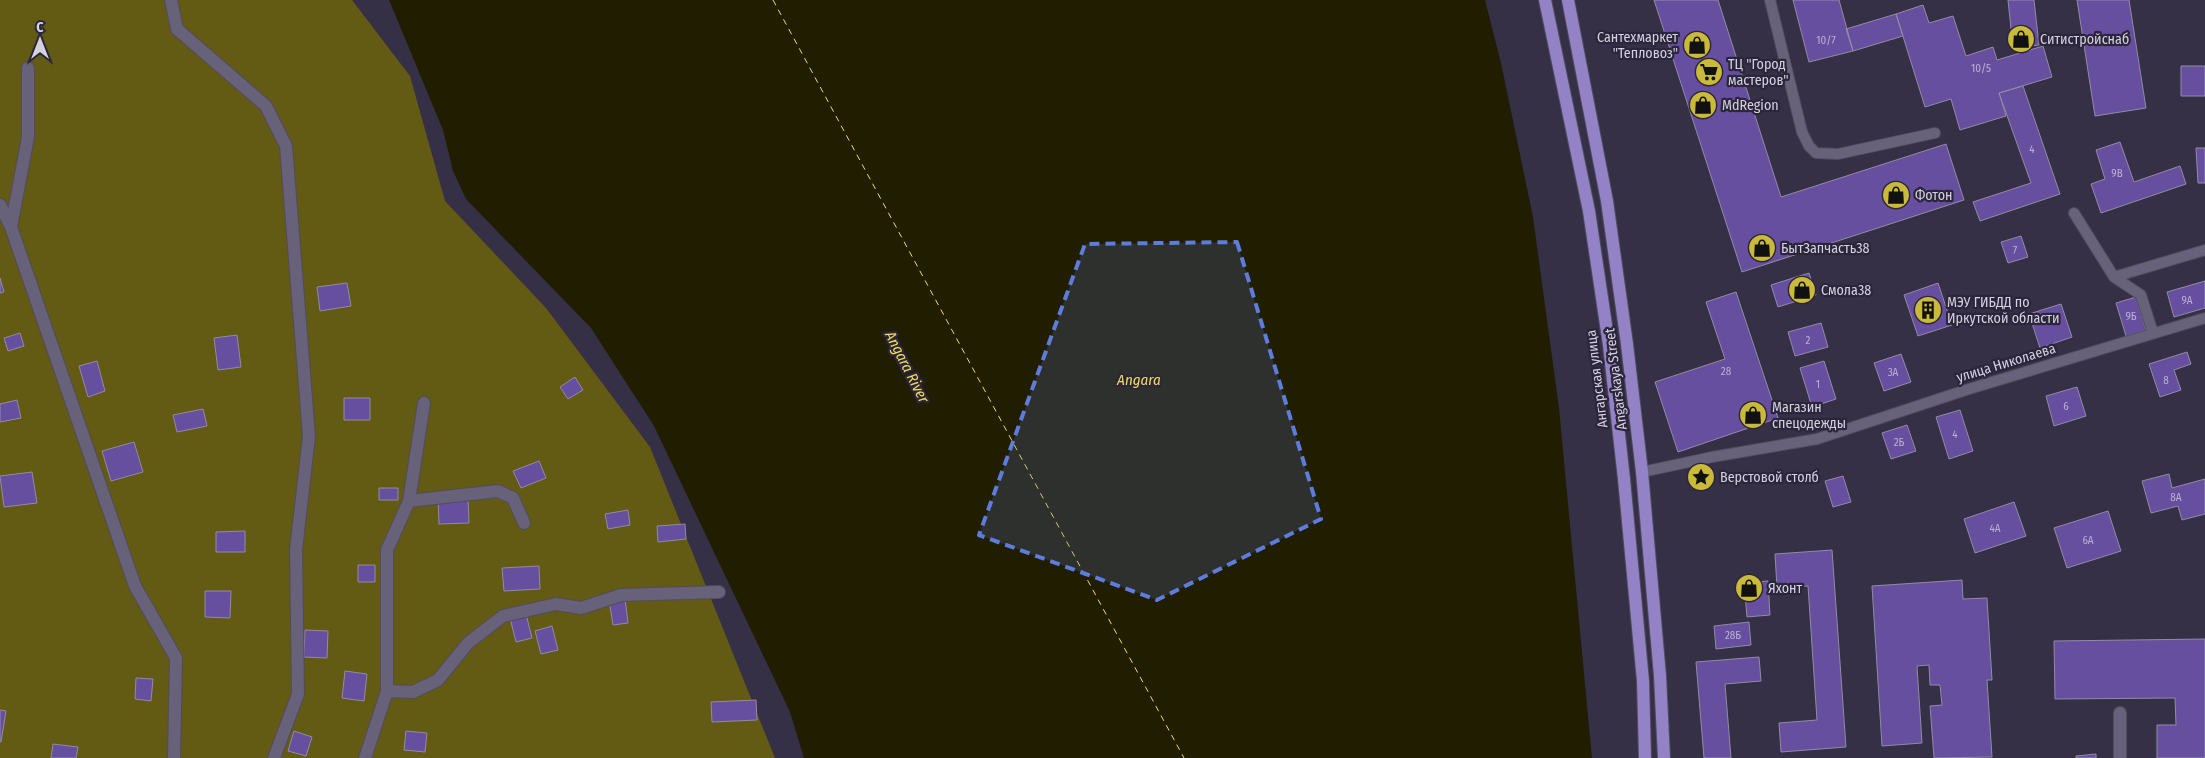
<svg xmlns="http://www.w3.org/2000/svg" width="2205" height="758" font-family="'Fira Sans Condensed',sans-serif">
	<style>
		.green { fill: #635a13 }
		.water { fill: #211d00 }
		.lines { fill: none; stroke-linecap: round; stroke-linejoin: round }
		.ferry { stroke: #f0de55; stroke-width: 1; stroke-dasharray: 6 5; stroke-linecap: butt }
		.building { fill: #674f9f; stroke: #918ba5 }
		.lane-casing { stroke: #514c5e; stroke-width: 12 }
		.street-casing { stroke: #514c5e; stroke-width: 14 }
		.primary-casing { stroke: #514c5e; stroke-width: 14 }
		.lane { stroke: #67617a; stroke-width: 10 }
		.street { stroke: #67617a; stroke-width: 12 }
		.primary { stroke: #9482c6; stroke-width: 12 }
		.marked { fill: #5d7cdb; fill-opacity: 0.2; stroke: #5d7cdb; stroke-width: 4; stroke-dasharray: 10 6; stroke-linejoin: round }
		.labels { text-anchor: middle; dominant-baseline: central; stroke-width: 4.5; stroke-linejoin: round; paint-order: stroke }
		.number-label { font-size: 11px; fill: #bab1d0 }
		.poi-label { font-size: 14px; fill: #d5d2e0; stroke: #2c263c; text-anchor: start }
		.street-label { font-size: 14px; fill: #d5d2e0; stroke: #2c263c }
		.water-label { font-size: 15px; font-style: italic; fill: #f0de55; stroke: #2c263c }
	</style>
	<rect width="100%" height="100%" fill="#363046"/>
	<path class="green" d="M0,0H352L410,76L445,201L546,308L650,447L775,758H0Z"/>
	<path class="water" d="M389,0H1485L1501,63L1533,217L1559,408L1592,758H804L790,712L654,426L591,328L466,199L453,171L443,130Z"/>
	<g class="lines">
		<path class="ferry" d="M773,0L1184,758"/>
	</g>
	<path class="building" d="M1654,0H1718L1781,197L1946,144L1964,200L1742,272Z
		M1793,0H1839L1853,51L1809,62Z
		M2008,0H2034L2039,45L2013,48Z
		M2077,0H2129L2146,108L2095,116Z
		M1923,5L1929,23L1953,16L1966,56L1993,47L1997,60L2043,46L2052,77L1999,93L2006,116L1960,130L1951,99L1925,107L1896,14Z
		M1896,14L1903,36L1853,51L1846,29Z
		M2181,66H2205V96H2181Z
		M2023,86L2060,194L1980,221L1973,202L2031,183L1999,93Z
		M2120,142L2134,182L2180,166L2186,184L2101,213L2091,184L2105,179L2096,150Z
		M2196,148H2205V183H2198Z
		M2021,236L2028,257L2008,263L2001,242Z
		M1809,273L1816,295L1778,307L1771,285Z
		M0,278L4,292L0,293Z
		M2205,281V308L2174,317L2167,292Z
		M347,283L351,306L320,311L317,287Z
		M1938,283L1952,325L1918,336L1904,295Z
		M1736,292L1778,418L1678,452L1655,382L1725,359L1706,302Z
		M2136,297L2146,330L2126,336L2116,303Z
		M2061,304L2072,337L2040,348L2029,314Z
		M1821,323L1828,347L1795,356L1788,332Z
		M20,333L24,346L8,351L4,338Z
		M237,335L241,367L218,370L214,338Z
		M2187,352L2191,364L2174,370L2181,390L2160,397L2149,364Z
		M1901,354L1911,382L1884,391L1874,363Z
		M97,361L105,391L88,397L79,366Z
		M1824,361L1836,399L1812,407L1800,368Z
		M575,377L583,390L568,399L560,387Z
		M2077,387L2086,416L2054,426L2046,396Z
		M344,398H370V420H344Z
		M17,400L21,418L0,422V404Z
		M203,409L207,426L177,432L173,415Z
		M1960,410L1973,451L1949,459L1936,417Z
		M1907,425L1916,451L1891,459L1882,433Z
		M134,442L143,472L111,481L102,451Z
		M539,461L546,478L521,488L513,471Z
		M32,472L37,503L4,507L0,476Z
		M2169,474L2172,488L2205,479V514L2182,520L2178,506L2151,513L2142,481Z
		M1843,476L1851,502L1833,507L1825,481Z
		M379,488H398V500H379Z
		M438,497H468L469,523L439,524Z
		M2014,502L2026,536L1975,553L1964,519Z
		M628,510L630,525L608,529L605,514Z
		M2108,511L2121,551L2067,568L2054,528Z
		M685,524L686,539L658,542L657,526Z
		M245,531V552H216V532Z
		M1832,550L1846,747L1781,752L1779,723L1817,720L1808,586L1777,588L1775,554Z
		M358,565H375V582H358Z
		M539,566L540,589L504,591L502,568Z
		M1962,580L1963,599L1987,598L1992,680H1987L1992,757L1934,758L1930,706L1942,705L1940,685H1930L1929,665L1917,666L1922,743L1882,746L1872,586Z
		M1768,581L1770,615L1747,617L1744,583Z
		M205,591H231L230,618L205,617Z
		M625,598L628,623L613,625L609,600Z
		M526,614L532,638L516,642L510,618Z
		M1749,622L1751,645L1716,649L1714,626Z
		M552,626L558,650L541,654L535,631Z
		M305,630L328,631L327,658L304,657Z
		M2205,639V758H2157V725H2176L2175,698L2055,699L2054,641Z
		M1759,657L1761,681L1725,684L1731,758H1704L1696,662Z
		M345,671L367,674L364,701L342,698Z
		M136,678L153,679L151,701L135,699Z
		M756,700L757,720L712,722L711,702Z
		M0,710L6,711L1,742H0Z
		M294,731L312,737L306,756L288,751Z
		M406,731L427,733L425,752L404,750Z
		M53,744L78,747L76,758H51Z
		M2096,754V758H2076V756Z"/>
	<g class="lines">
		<g class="lane-casing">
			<path id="lane" d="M1770,0L1802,132L1809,146L1816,153L1838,154L1935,133
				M2074,213L2114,277L2205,250
				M2114,277L2141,295L2153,333
				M1642,472L1712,457L1817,439L1969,389L2205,318"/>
		</g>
		<g class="street-casing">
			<path id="street" d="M171,0L177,29L266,106L286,146L309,436L296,550L298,694L274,758
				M0,205L11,227L135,586L176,658L174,758
				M11,227L28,137V68
				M409,501L498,491L513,498L524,523
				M387,691L413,692L438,680L468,643L503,616L556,604L581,608L621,595L719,592
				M2120,713V758
				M365,758L387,691V550L409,501L424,403"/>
		</g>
		<g class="primary-casing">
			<path id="primary" d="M1545,0L1589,211L1609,345L1624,479L1643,681L1645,758
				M1568,0L1607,201L1627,344L1642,472L1660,676L1664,758"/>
		</g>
		<use href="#lane" class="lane"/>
		<use href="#street" class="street"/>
		<use href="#primary" class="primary"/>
	</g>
	<path class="marked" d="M1237,242L1321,519L1157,600L979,535L1085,244Z"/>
	<defs>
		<g id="shop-disc" transform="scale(1.4375)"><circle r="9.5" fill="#caba3a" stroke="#2c263c"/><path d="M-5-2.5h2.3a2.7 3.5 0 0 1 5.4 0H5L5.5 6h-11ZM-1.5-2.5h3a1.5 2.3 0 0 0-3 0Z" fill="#111"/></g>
		<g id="supermarket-disc" transform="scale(1.4375)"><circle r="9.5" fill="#caba3a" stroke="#2c263c"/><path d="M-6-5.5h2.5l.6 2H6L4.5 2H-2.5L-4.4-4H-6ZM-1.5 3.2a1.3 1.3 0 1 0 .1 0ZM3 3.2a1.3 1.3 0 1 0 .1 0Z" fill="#111"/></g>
		<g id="building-disc" transform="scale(1.4375)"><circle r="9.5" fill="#caba3a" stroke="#2c263c"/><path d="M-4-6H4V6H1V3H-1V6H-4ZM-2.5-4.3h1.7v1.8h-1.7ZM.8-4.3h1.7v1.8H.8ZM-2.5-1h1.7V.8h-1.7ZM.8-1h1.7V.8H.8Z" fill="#111"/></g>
		<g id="sight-disc" transform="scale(1.4375)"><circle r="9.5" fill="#caba3a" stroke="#2c263c"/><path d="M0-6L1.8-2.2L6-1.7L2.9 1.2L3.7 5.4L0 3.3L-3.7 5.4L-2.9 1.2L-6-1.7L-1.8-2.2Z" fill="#111"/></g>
	</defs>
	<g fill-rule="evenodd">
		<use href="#shop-disc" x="2021" y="39"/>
		<use href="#shop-disc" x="1697" y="45"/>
		<use href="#supermarket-disc" x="1709" y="72"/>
		<use href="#shop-disc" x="1703" y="105"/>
		<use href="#shop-disc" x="1896" y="195"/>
		<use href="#shop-disc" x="1762" y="248"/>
		<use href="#shop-disc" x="1802" y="290"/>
		<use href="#building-disc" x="1928" y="310"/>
		<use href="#shop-disc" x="1753" y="415"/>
		<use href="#sight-disc" x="1701" y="477"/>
		<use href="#shop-disc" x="1749" y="588"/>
	</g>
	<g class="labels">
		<g class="number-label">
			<text x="1826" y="40">10/7</text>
			<text x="1981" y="68">10/5</text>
			<text x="2032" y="149">4</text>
			<text x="2117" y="173">9В</text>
			<text x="2015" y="250">7</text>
			<text x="2187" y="300">9А</text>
			<text x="2131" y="316">9Б</text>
			<text x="1808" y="340">2</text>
			<text x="1726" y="371">28</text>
			<text x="1893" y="372">3А</text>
			<text x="2166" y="380">8</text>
			<text x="1818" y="384">1</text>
			<text x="2066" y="406">6</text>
			<text x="1955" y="434">4</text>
			<text x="1899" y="442">2Б</text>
			<text x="2176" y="497">8А</text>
			<text x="1995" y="528">4А</text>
			<text x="2088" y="540">6А</text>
			<text x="1733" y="635">28Б</text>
		</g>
		<g class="poi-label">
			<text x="1678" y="37" text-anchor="end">Сантехмаркет<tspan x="1678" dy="16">"Тепловоз"</tspan></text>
			<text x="2040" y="39">Ситистройснаб</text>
			<text x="1728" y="64">ТЦ "Город<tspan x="1728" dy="16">мастеров"</tspan></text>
			<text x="1722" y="105">MdRegion</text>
			<text x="1915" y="195">Фотон</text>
			<text x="1781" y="248">БытЗапчасть38</text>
			<text x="1821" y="290">Смола38</text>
			<text x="1947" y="302">МЭУ ГИБДД по<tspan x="1947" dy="16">Иркутской области</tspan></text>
			<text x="1772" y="407">Магазин<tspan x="1772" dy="16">спецодежды</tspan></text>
			<text x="1720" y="477">Верстовой столб</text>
			<text x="1768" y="588">Яхонт</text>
		</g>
		<g class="street-label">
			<text transform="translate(2006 363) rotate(-17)">улица Николаева</text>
			<text transform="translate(1597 379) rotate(-97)">Ангарская улица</text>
			<text transform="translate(1616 379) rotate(-97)">Angarskaya Street</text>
		</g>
		<g class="water-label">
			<text transform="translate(907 367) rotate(63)">Angara River</text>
			<text x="1139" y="380">Angara</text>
		</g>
	</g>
	<g transform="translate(40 40)" stroke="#2c263c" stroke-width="4" paint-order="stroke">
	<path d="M0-4L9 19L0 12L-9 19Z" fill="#d5d2e0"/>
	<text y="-8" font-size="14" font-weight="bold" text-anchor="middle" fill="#d5d2e0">С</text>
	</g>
</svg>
